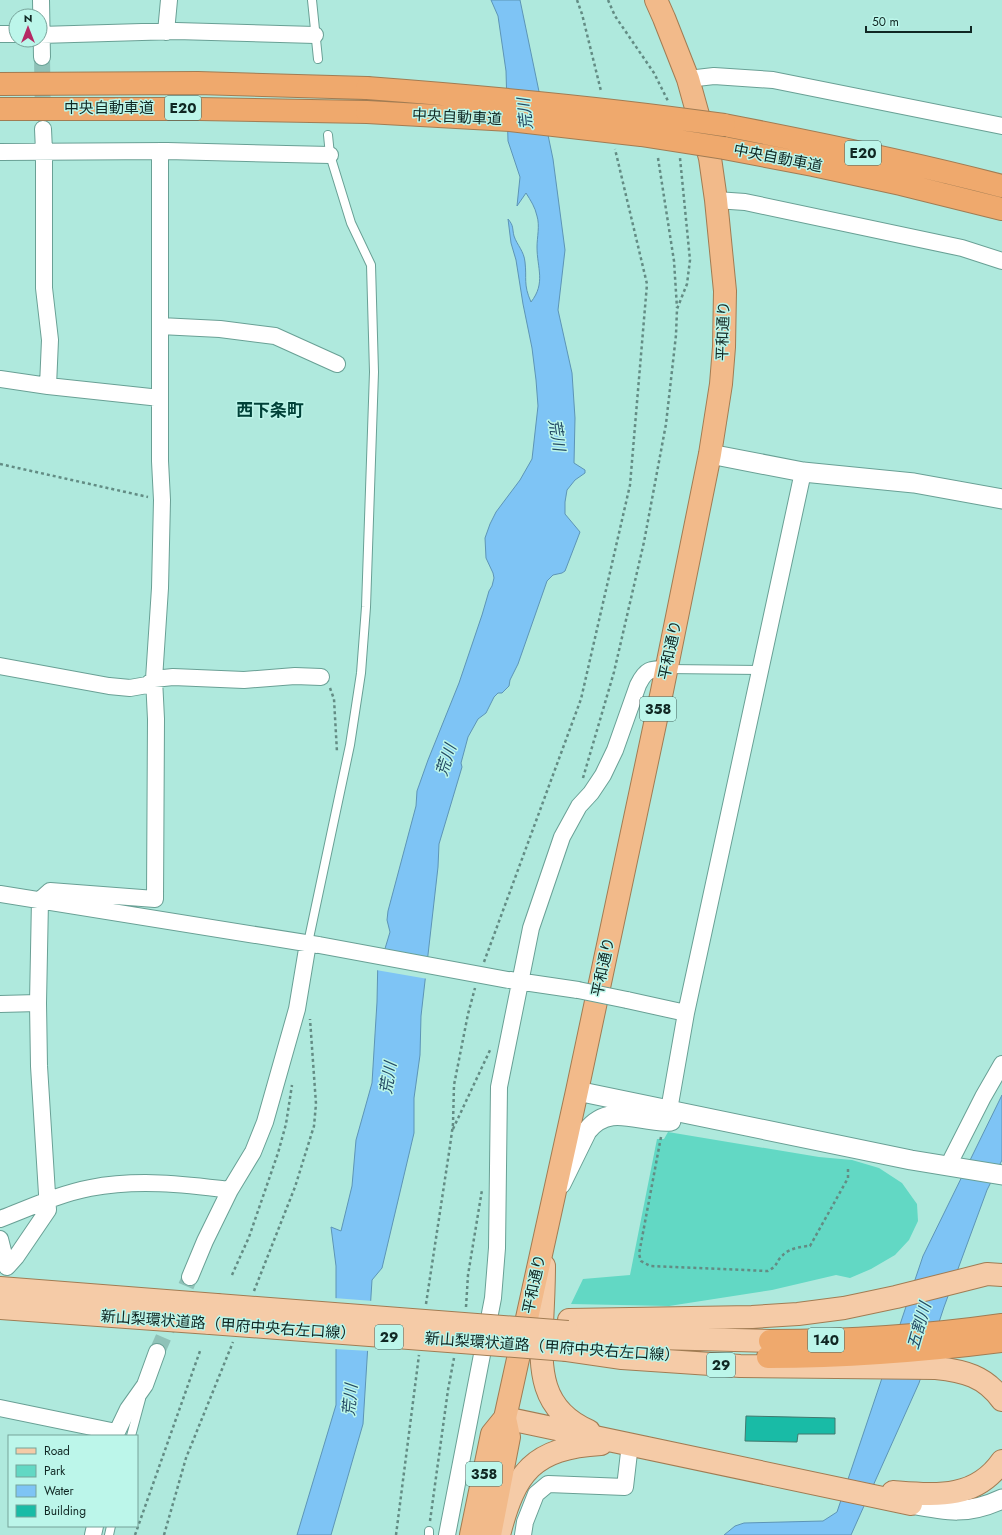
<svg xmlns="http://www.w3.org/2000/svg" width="1002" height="1535" font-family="Jost,'Noto Sans JP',sans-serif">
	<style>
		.green { fill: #62d8c4 }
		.water { fill: #7ec4f5; stroke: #5d95b6 }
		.pier { fill: #afe9dd }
		.building { fill: #19bba6; stroke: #41786e }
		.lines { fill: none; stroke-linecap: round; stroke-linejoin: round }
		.minor-tunnel { stroke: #8fc2b8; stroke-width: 16; stroke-dasharray: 16 8; stroke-linecap: butt }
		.service-casing { stroke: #69a095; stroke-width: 10 }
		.minor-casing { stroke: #69a095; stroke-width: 18 }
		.tertiary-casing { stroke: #69a095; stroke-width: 21 }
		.primary-casing { stroke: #a17c53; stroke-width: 24 }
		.trunk-casing { stroke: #a17c53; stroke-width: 24 }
		.motorway-casing { stroke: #a17c53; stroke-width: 24 }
		.path { stroke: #638c84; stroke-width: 2.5; stroke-dasharray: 3 3; stroke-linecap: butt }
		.service { stroke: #fff; stroke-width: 8 }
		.minor { stroke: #fff; stroke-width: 16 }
		.tertiary { stroke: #fff; stroke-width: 19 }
		.primary { stroke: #f5cba7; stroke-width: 22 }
		.trunk { stroke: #f2ba8a; stroke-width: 22 }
		.motorway { stroke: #efa96d; stroke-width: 22 }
		.minor-bridge-casing { stroke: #69a095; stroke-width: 18; stroke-linecap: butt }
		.primary-bridge-casing { stroke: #a17c53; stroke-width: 24; stroke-linecap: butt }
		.motorway-bridge-casing { stroke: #a17c53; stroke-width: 24; stroke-linecap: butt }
		.minor-bridge { stroke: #fff; stroke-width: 16 }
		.primary-bridge { stroke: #f5cba7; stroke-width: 22 }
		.motorway-bridge { stroke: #efa96d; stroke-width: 22 }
		.labels { text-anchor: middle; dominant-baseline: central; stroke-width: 3; stroke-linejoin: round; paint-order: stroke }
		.shield { fill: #bcf6ea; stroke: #44655f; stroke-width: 1 }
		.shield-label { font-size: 14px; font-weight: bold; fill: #102723 }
		.street-label { font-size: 15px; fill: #102723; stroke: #bcf6ea }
		.water-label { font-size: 16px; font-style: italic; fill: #244a64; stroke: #bcf6ea }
		.quarter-label { font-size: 17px; font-weight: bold; fill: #004138; stroke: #bcf6ea }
	</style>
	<rect width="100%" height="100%" fill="#afe9dd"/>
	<path class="green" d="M668,1132L819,1157L852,1160L879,1168L902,1183L917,1204L918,1221L909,1240L895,1255L871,1269L850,1278L836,1275L772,1290L669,1306L571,1304L583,1279L630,1275L657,1139H664Z"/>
	<path class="water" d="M491,0H520L553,159L565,250L558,310L572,373L575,418L574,463L585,470V473L575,480L567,490L565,502V514L580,532L565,571L562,573L553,575L547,581L518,664L510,680L509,686L502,693H498L494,697L486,713L478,719L468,737L461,763L462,767L439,844L438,867L421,1016L420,1055L414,1098V1133L382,1268L372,1280L363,1424L331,1535H297L336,1405V1266L331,1227L341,1231L352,1186L356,1140L372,1083L377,1002L378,954L384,952L390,932L387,920L388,911L416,806L417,791L428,760L459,683L482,615L489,591L492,586L494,578L493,573L486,558L485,538L490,524L496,512L520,480L532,459L538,406L536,380L532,348L523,304L516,260L511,243L508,219C514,226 512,228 514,236C517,245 524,251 525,262C527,279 523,284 531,302C546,283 537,268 537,247C537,237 540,226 537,216C535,207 531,201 526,193L517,206L520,177L508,141L506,71L498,16Z
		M1002,1095V1160L987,1190L944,1307L919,1383L851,1535H724L735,1526L744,1523L823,1521L837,1512L923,1256Z"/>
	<path class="pier" d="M377,953L431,958L428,979L376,970Z
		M334,1298L373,1301L370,1351L334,1349Z"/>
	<path class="building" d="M746,1416L835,1418V1434H798L797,1442L745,1441Z"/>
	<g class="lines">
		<path class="minor-tunnel" d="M42,57L43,120
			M157,1352L190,1277"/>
		<g class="service-casing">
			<path id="service" d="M312,0L318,59
				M667,669L760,670
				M308,943L350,745L361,673L366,607L374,372L371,265L351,223L330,155L328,135
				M131,1436L141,1399
				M109,1535L111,1526
				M429,1535V1531"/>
		</g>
		<g class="minor-casing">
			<path id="minor" d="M41,0L42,57
				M166,32L169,0
				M0,34H16
				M40,35L176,31L315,35
				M688,79L714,76L773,80L1002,126
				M43,129L44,151V288L50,340L48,386
				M0,152L167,151L330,155
				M716,200L745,202L962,248L1002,261
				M160,326L220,329L275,336L337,364
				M0,379L48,386L160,398
				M0,666L109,686L130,688L147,685L154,679L173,677L244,680L295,676L321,677
				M0,894L318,945
				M510,980L578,990
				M627,1000L686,1013
				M0,1004L38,1003
				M669,1110L686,1013L803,472
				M948,1166L983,1097L1002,1064
				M0,1219C29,1208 59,1194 90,1188C137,1179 183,1184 230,1190
				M0,1239L7,1267
				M7,1267L16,1257L48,1210L39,1066L38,1003L40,900L50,891L155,899L156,719L154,679L160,588L162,500L160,461V151
				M190,1277L205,1241L230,1190L253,1152L265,1122L297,1009L308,943
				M0,1408L116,1432
				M115,1436L128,1409L145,1385L157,1352
				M93,1535L95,1526
				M447,1535L493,1298L497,1248L499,1087L531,928L562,837L579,806L591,793L603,775L615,750L638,685C646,669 650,669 666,669
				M523,1535L525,1522L536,1494L548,1484L625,1487L630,1444"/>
		</g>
		<g class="tertiary-casing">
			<path id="tertiary" d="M710,454L803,472L914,483L1002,499
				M577,1091L911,1160L1002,1175
				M561,1184L587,1131C610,1101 641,1124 671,1121
				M911,1504C947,1511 968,1515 1002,1499"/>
		</g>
		<g class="primary-casing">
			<path id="primary" d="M544,1266C544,1285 543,1305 542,1324C540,1370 540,1410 589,1431
				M0,1288L217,1305
				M0,1308L210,1323
				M569,1320L752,1317L798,1314L844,1308L896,1297L987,1274L1002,1275
				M571,1333L656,1338L770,1341
				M567,1350L622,1358L740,1366L936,1368C964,1371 985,1376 1002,1400
				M505,1418L911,1504
				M893,1492C935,1495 975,1500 1002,1461
				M499,1535C515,1472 533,1448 601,1444"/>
		</g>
		<g class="trunk-casing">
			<path id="trunk" d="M471,1535L492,1434L505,1418
				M490,1535L509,1437L505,1418L577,1091L662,691L710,454L721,384L724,347L725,291L716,200L710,158L688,79L664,18L656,0"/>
		</g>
		<g class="motorway-casing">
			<path id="motorway" d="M0,84L198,83L367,88
				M0,109H199L367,112
				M724,125C817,143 910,162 1002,186
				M724,148L813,165L901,184L1002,209
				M770,1341C848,1341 925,1336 1002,1325
				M768,1357C847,1357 924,1351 1002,1341"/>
		</g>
		<path class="path" d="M577,0L582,14L601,91
			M608,0L615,16L654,73L668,101
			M658,158L674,261L677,308
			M0,464L148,497
			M330,688L334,699L337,752
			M583,778L614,672L644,542L666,424L676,335L677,309L687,284L690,260L680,158
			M484,962L581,699L630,485L647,284L615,149
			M453,1129L491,1048
			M661,1137L639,1254L641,1261L650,1266L768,1271C779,1265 775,1262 783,1255C788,1249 802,1246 810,1246L848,1178V1167
			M232,1275L249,1237L278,1153L286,1124L292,1085
			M254,1291L295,1187L314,1126L316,1104L310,1019
			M426,1304L450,1146L453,1124L454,1085L468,1014L475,988
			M466,1307L468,1275L482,1190
			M430,1521L448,1390L454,1358
			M135,1535L200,1351
			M164,1535L186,1458L233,1342
			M396,1535L419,1355"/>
		<use href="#service" class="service"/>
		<use href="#minor" class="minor"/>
		<use href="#tertiary" class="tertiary"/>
		<use href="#primary" class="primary"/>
		<use href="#trunk" class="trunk"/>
		<use href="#motorway" class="motorway"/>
		<g class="minor-bridge-casing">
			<path id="minor-bridge" d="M319,945L508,980
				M578,990L627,1000"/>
		</g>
		<g class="primary-bridge-casing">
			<path id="primary-bridge" d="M217,1305L568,1332
				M210,1323L567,1350"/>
		</g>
		<g class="motorway-bridge-casing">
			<path id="motorway-bridge" d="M367,88C486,97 605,108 724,125
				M367,112L510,120L641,135L724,148"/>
		</g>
		<use href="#minor-bridge" class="minor-bridge"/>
		<use href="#primary-bridge" class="primary-bridge"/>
		<use href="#motorway-bridge" class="motorway-bridge"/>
	</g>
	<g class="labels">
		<g class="shield">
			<rect x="165" y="96" width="36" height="24" rx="3"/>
			<rect x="845" y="141" width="36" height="24" rx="3"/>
			<rect x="640" y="697" width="36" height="24" rx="3"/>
			<rect x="375" y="1325" width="28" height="24" rx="3"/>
			<rect x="808" y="1328" width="36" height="24" rx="3"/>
			<rect x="707" y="1353" width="28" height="24" rx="3"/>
			<rect x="466" y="1462" width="36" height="24" rx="3"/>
		</g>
		<g class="shield-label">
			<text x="183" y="108">E20</text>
			<text x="863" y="153">E20</text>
			<text x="658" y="709">358</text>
			<text x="389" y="1337">29</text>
			<text x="826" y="1340">140</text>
			<text x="721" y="1365">29</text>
			<text x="484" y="1474">358</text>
		</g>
		<g class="street-label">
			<text x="109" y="108">中央自動車道</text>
			<text transform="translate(457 117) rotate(3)">中央自動車道</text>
			<text transform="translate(778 158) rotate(11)">中央自動車道</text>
			<text transform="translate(723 331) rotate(-88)">平和通り</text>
			<text transform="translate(670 650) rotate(-78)">平和通り</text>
			<text transform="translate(603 967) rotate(-78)">平和通り</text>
			<text transform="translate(534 1284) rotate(-78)">平和通り</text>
			<text transform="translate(228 1325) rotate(4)">新山梨環状道路（甲府中央右左口線）</text>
			<text transform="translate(552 1347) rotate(4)">新山梨環状道路（甲府中央右左口線）</text>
		</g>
		<g class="water-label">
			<text transform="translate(525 114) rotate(-96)">荒川</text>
			<text transform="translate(557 435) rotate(81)">荒川</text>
			<text transform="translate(446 760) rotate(-72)">荒川</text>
			<text transform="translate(388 1078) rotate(-81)">荒川</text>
			<text transform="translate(919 1326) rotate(-74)">五割川</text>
			<text transform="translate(350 1400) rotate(-85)">荒川</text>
		</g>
		<g class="quarter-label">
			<text x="270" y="410">西下条町</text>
		</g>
	</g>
	<rect x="8" y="1435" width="130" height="92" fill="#bcf6ea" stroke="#77a39a"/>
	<rect x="16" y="1448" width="20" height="6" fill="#f5cba7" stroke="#77a39a"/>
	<text x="44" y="1455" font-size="12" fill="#102723">Road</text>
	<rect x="16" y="1465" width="20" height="12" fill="#62d8c4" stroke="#77a39a"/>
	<text x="44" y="1475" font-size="12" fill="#102723">Park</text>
	<rect x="16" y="1485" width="20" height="12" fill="#7ec4f5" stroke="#77a39a"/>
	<text x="44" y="1495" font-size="12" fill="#102723">Water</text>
	<rect x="16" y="1505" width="20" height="12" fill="#19bba6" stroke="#77a39a"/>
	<text x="44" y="1515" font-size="12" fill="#102723">Building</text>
	<g transform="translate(28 28)"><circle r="19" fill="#bcf6ea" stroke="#77a39a"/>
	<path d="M0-3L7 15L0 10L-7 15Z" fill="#b52964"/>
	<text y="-6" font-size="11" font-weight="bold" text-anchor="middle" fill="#102723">N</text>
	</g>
	<path d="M866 26v6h105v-6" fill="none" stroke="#102723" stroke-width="2"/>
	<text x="872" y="26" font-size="12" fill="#102723" stroke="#bcf6ea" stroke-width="3" paint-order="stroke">50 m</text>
</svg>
